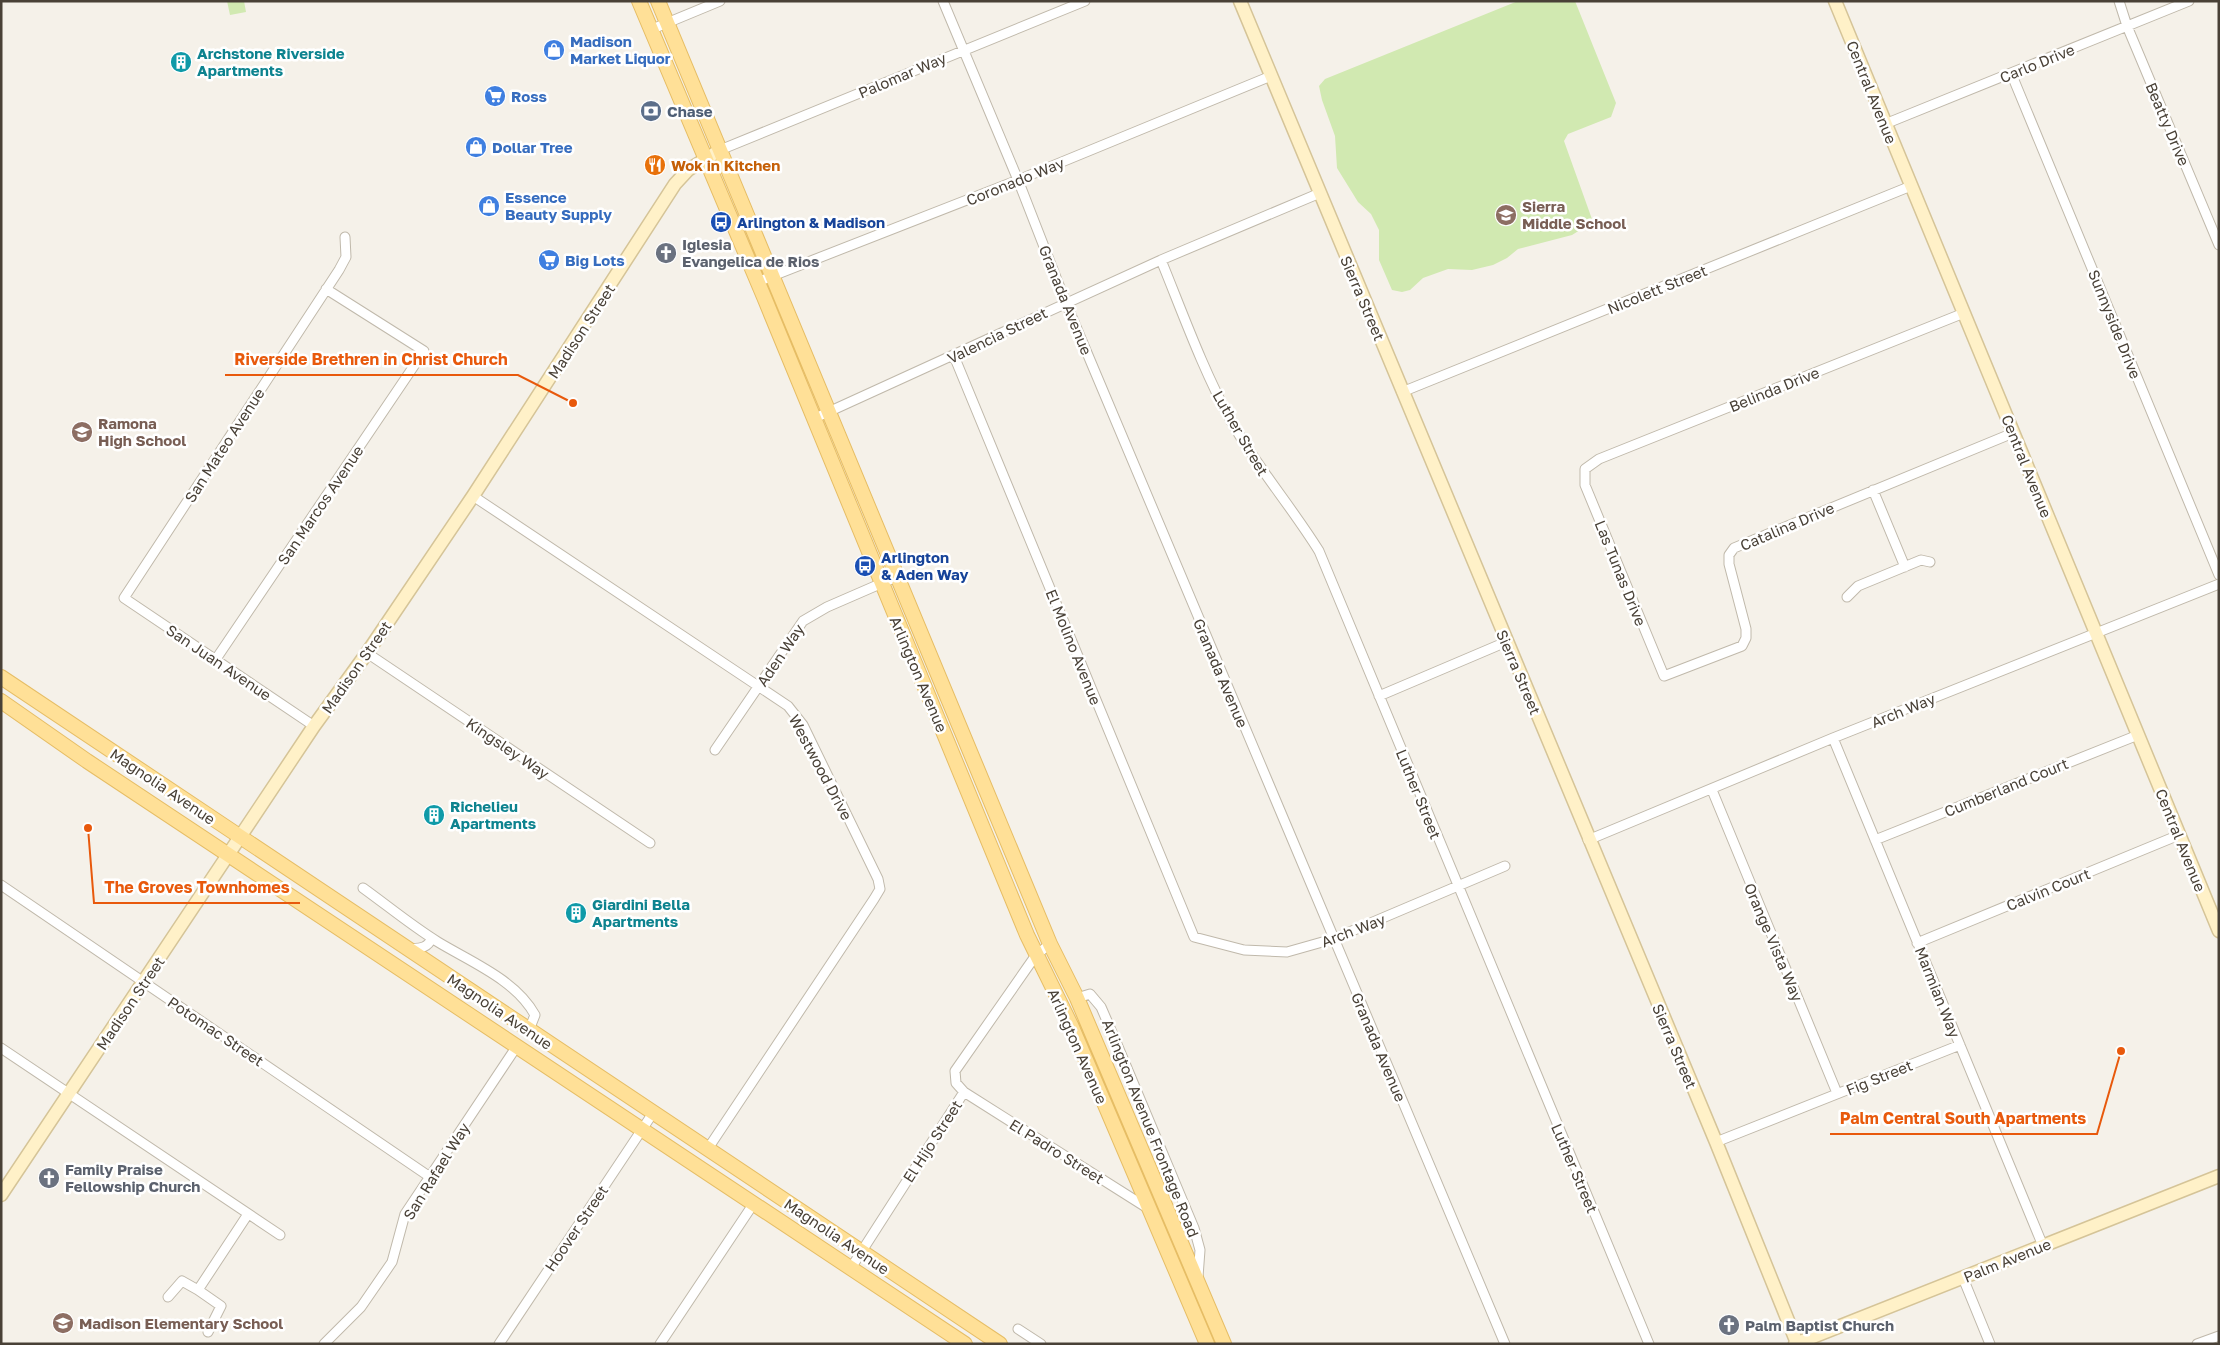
<svg xmlns="http://www.w3.org/2000/svg" width="2220" height="1345" font-family="'Golos Text',sans-serif">
	<style>
		.green { fill: #d1e9b1 }
		.lines { fill: none; stroke-linecap: round; stroke-linejoin: round }
		.street-casing { stroke: #c0b9ab; stroke-width: 11 }
		.secondary-casing { stroke: #d5c498; stroke-width: 15 }
		.primary-casing { stroke: #e6bd65; stroke-width: 16 }
		.street { stroke: #fff; stroke-width: 9 }
		.secondary { stroke: #fff1c8; stroke-width: 12 }
		.primary { stroke: #ffe097; stroke-width: 14 }
		.labels { text-anchor: middle; dominant-baseline: central; stroke-width: 5; stroke-linejoin: round; paint-order: stroke }
		.shop-label { font-size: 15px; font-weight: bold; fill: #366cbe; stroke: #fff; text-anchor: start }
		.culture-label { font-size: 15px; font-weight: bold; fill: #0d838f; stroke: #fff; text-anchor: start }
		.street-label { font-size: 15px; fill: #494137; stroke: #fff }
		.service-label { font-size: 15px; font-weight: bold; fill: #4e5e75; stroke: #fff; text-anchor: start }
		.food-label { font-size: 15px; font-weight: bold; fill: #c56008; stroke: #fff; text-anchor: start }
		.education-label { font-size: 15px; font-weight: bold; fill: #785e54; stroke: #fff; text-anchor: start }
		.transit-label { font-size: 15px; font-weight: bold; fill: #164399; stroke: #fff; text-anchor: start }
		.worship-label { font-size: 15px; font-weight: bold; fill: #5b616d; stroke: #fff; text-anchor: start }
		.leader { fill: none; stroke: #e8590c; stroke-width: 2 }
		.callout-dot { fill: #e8590c; stroke: #fff; stroke-width: 2 }
		.callout-label { font-size: 16px; text-anchor: middle; font-weight: bold; fill: #e8590c; stroke: #fff; stroke-width: 5; stroke-linejoin: round; paint-order: stroke }
	</style>
	<rect width="100%" height="100%" fill="#f5f1e9"/>
	<path class="green" d="M227,1H244L246,12L230,15Z
		M1518,1H1575L1616,103L1611,117L1568,134L1564,141L1593,222L1572,235L1518,249L1507,258L1493,265L1472,270L1448,269L1423,278L1410,290L1402,292L1392,290L1379,260V230L1371,214L1358,202L1337,168L1335,136L1322,100L1319,86L1325,79Z"/>
	<g class="lines">
		<g class="street-casing">
			<path id="street" d="M943,1L1018,180L1066,303L1505,1344
				M2119,1L2127,26L2219,245
				M650,30L720,1
				M2011,73L2219,575
				M1885,124L2189,1
				M720,150L1085,1
				M1161,260C1183,314 1203,370 1231,421C1257,467 1291,506 1319,551L1649,1344
				M757,282L1018,180L1271,76
				M1964,313L1599,459L1585,469V485L1664,676L1742,646L1746,638V629L1729,564V555L1734,548L2013,433
				M954,356L1194,937L1244,950L1287,952L1333,939L1505,866
				M1402,392L1911,186
				M813,419L1161,260L1320,193
				M1873,490L1905,567
				M473,496L788,706L803,725L878,879L880,889L874,899L707,1150
				M1847,597L1858,586L1921,560L1930,562
				M367,653L650,843
				M216,659L424,351L326,289
				M1379,696L1506,642
				M314,726L124,598L339,270L346,257L345,237
				M1833,738L2043,1246
				M715,750L803,621L827,607L896,577
				M1712,790L1837,1093
				M1588,840L1833,738L2219,584
				M1875,840L2138,735
				M1,885L430,1177
				M363,888C388,906 412,926 438,942C471,962 516,980 535,1015L529,1030
				M1917,943L2179,835
				M1050,944L1036,955L955,1071L956,1083L964,1092L1149,1209
				M408,949C420,948 427,949 432,938
				M1077,998L1090,994L1101,1007L1114,1037L1194,1228L1200,1250L1198,1277
				M1,1048L280,1235
				M1716,1142L1960,1045
				M851,1268L964,1092
				M1963,1278L1990,1344
				M198,1290L221,1306L208,1332
				M168,1297L182,1281L198,1290L248,1214
				M1018,1329L1041,1344
				M324,1344L361,1307L392,1262L405,1214L517,1046
				M499,1344L653,1113
				M660,1344L754,1203
				M2197,1344L2219,1336"/>
		</g>
		<g class="secondary-casing">
			<path id="secondary" d="M1240,1L1716,1142L1797,1343
				M1835,1L2219,931
				M1,1195L314,726L367,653L473,496L675,184L688,170L720,150
				M1795,1344L2219,1176"/>
		</g>
		<g class="primary-casing">
			<path id="primary" d="M639,1L764,297L1027,935L1071,1025L1207,1344
				M658,1L1050,944L1077,998L1224,1344
				M1,677L1000,1344
				M1,701L87,761L965,1344"/>
		</g>
		<use href="#street" class="street"/>
		<use href="#secondary" class="secondary"/>
		<use href="#primary" class="primary"/>
	</g>
	<defs>
		<g id="shop-disc" transform="scale(1.125)"><circle r="9.5" fill="#3f7fe0" stroke="#fff"/><path d="M-5-2.5h2.3a2.7 3.5 0 0 1 5.4 0H5L5.5 6h-11ZM-1.5-2.5h3a1.5 2.3 0 0 0-3 0Z" fill="#fff"/></g>
		<g id="building-disc" transform="scale(1.125)"><circle r="9.5" fill="#0f9aa8" stroke="#fff"/><path d="M-4-6H4V6H1V3H-1V6H-4ZM-2.5-4.3h1.7v1.8h-1.7ZM.8-4.3h1.7v1.8H.8ZM-2.5-1h1.7V.8h-1.7ZM.8-1h1.7V.8H.8Z" fill="#fff"/></g>
		<g id="supermarket-disc" transform="scale(1.125)"><circle r="9.5" fill="#3f7fe0" stroke="#fff"/><path d="M-6-5.5h2.5l.6 2H6L4.5 2H-2.5L-4.4-4H-6ZM-1.5 3.2a1.3 1.3 0 1 0 .1 0ZM3 3.2a1.3 1.3 0 1 0 .1 0Z" fill="#fff"/></g>
		<g id="bank-disc" transform="scale(1.125)"><circle r="9.5" fill="#5c6f8a" stroke="#fff"/><path d="M-6-4H6V4H-6ZM0-2.3a2.3 2.3 0 1 0 0 4.6a2.3 2.3 0 1 0 0-4.6Z" fill="#fff"/></g>
		<g id="restaurant-disc" transform="scale(1.125)"><circle r="9.5" fill="#e8710a" stroke="#fff"/><path d="M-5-6h1v4h1v-4h1v4h1v-4h1v5L-1.5 .5V6h-2V.5L-5-1ZM5-6V6H3V1.5H1.5Q1.5-4 5-6Z" fill="#fff"/></g>
		<g id="school-disc" transform="scale(1.125)"><circle r="9.5" fill="#8d6e63" stroke="#fff"/><path d="M0-5L7-2L0 1L-7-2ZM-4 1L0 2.5L4 1V4Q0 6-4 4Z" fill="#fff"/></g>
		<g id="bus-disc" transform="scale(1.125)"><circle r="9.5" fill="#1a4fb4" stroke="#fff"/><path d="M-5-6H5V4H4V6H2V4H-2V6H-4V4H-5ZM-3.5-4V0h7V-4ZM-3.5 1.2v1.5H-2V1.2ZM2 1.2v1.5H3.5V1.2Z" fill="#fff"/></g>
		<g id="church-disc" transform="scale(1.125)"><circle r="9.5" fill="#6b7280" stroke="#fff"/><path d="M-1.2-6h2.4v3.5h3.3v2.4h-3.3V6h-2.4V-.1h-3.3v-2.4h3.3Z" fill="#fff"/></g>
	</defs>
	<g fill-rule="evenodd">
		<use href="#shop-disc" x="554" y="50"/>
		<use href="#building-disc" x="181" y="62"/>
		<use href="#supermarket-disc" x="495" y="96"/>
		<use href="#bank-disc" x="651" y="111"/>
		<use href="#shop-disc" x="476" y="147"/>
		<use href="#restaurant-disc" x="655" y="165"/>
		<use href="#shop-disc" x="489" y="206"/>
		<use href="#school-disc" x="1506" y="215"/>
		<use href="#bus-disc" x="721" y="222"/>
		<use href="#church-disc" x="666" y="253"/>
		<use href="#supermarket-disc" x="549" y="260"/>
		<use href="#school-disc" x="82" y="432"/>
		<use href="#bus-disc" x="865" y="566"/>
		<use href="#building-disc" x="434" y="815"/>
		<use href="#building-disc" x="576" y="913"/>
		<use href="#church-disc" x="49" y="1178"/>
		<use href="#school-disc" x="63" y="1323"/>
		<use href="#church-disc" x="1729" y="1325"/>
	</g>
	<g class="labels">
		<g class="shop-label">
			<text x="570" y="41">Madison<tspan x="570" dy="17">Market Liquor</tspan></text>
			<text x="511" y="96">Ross</text>
			<text x="492" y="147">Dollar Tree</text>
			<text x="505" y="197">Essence<tspan x="505" dy="17">Beauty Supply</tspan></text>
			<text x="565" y="260">Big Lots</text>
		</g>
		<g class="culture-label">
			<text x="197" y="53">Archstone Riverside<tspan x="197" dy="17">Apartments</tspan></text>
			<text x="450" y="806">Richelieu<tspan x="450" dy="17">Apartments</tspan></text>
			<text x="592" y="904">Giardini Bella<tspan x="592" dy="17">Apartments</tspan></text>
		</g>
		<g class="street-label">
			<text transform="translate(2037 63) rotate(-22)">Carlo Drive</text>
			<text transform="translate(902 75) rotate(-23)">Palomar Way</text>
			<text transform="translate(1872 92) rotate(68)">Central Avenue</text>
			<text transform="translate(2168 124) rotate(67)">Beatty Drive</text>
			<text transform="translate(1015 181) rotate(-22)">Coronado Way</text>
			<text transform="translate(1657 289) rotate(-22)">Nicolett Street</text>
			<text transform="translate(1363 298) rotate(67)">Sierra Street</text>
			<text transform="translate(1066 300) rotate(68)">Granada Avenue</text>
			<text transform="translate(2115 324) rotate(68)">Sunnyside Drive</text>
			<text transform="translate(581 331) rotate(-57)">Madison Street</text>
			<text transform="translate(997 335) rotate(-26)">Valencia Street</text>
			<text transform="translate(1774 389) rotate(-22)">Belinda Drive</text>
			<text transform="translate(1241 433) rotate(60)">Luther Street</text>
			<text transform="translate(224 445) rotate(-57)">San Mateo Avenue</text>
			<text transform="translate(2027 466) rotate(68)">Central Avenue</text>
			<text transform="translate(320 505) rotate(-56)">San Marcos Avenue</text>
			<text transform="translate(1787 526) rotate(-23)">Catalina Drive</text>
			<text transform="translate(1621 573) rotate(68)">Las Tunas Drive</text>
			<text transform="translate(1074 647) rotate(68)">El Molino Avenue</text>
			<text transform="translate(780 655) rotate(-56)">Aden Way</text>
			<text transform="translate(219 662) rotate(34)">San Juan Avenue</text>
			<text transform="translate(356 667) rotate(-55)">Madison Street</text>
			<text transform="translate(1519 672) rotate(67)">Sierra Street</text>
			<text transform="translate(1221 673) rotate(67)">Granada Avenue</text>
			<text transform="translate(919 674) rotate(67)">Arlington Avenue</text>
			<text transform="translate(1903 710) rotate(-22)">Arch Way</text>
			<text transform="translate(508 748) rotate(34)">Kingsley Way</text>
			<text transform="translate(821 767) rotate(62)">Westwood Drive</text>
			<text transform="translate(163 786) rotate(34)">Magnolia Avenue</text>
			<text transform="translate(2006 787) rotate(-22)">Cumberland Court</text>
			<text transform="translate(1419 794) rotate(68)">Luther Street</text>
			<text transform="translate(2181 840) rotate(68)">Central Avenue</text>
			<text transform="translate(2048 889) rotate(-22)">Calvin Court</text>
			<text transform="translate(1353 930) rotate(-21)">Arch Way</text>
			<text transform="translate(1774 942) rotate(67)">Orange Vista Way</text>
			<text transform="translate(1938 992) rotate(68)">Marmian Way</text>
			<text transform="translate(130 1003) rotate(-56)">Madison Street</text>
			<text transform="translate(500 1011) rotate(34)">Magnolia Avenue</text>
			<text transform="translate(216 1031) rotate(34)">Potomac Street</text>
			<text transform="translate(1078 1046) rotate(66)">Arlington Avenue</text>
			<text transform="translate(1675 1046) rotate(67)">Sierra Street</text>
			<text transform="translate(1379 1047) rotate(67)">Granada Avenue</text>
			<text transform="translate(1879 1077) rotate(-22)">Fig Street</text>
			<text transform="translate(1151 1128) rotate(68)">Arlington Avenue Frontage Road</text>
			<text transform="translate(932 1141) rotate(-57)">El Hijo Street</text>
			<text transform="translate(1057 1151) rotate(32)">El Padro Street</text>
			<text transform="translate(1575 1168) rotate(67)">Luther Street</text>
			<text transform="translate(436 1171) rotate(-58)">San Rafael Way</text>
			<text transform="translate(576 1228) rotate(-56)">Hoover Street</text>
			<text transform="translate(837 1236) rotate(34)">Magnolia Avenue</text>
			<text transform="translate(2007 1260) rotate(-22)">Palm Avenue</text>
		</g>
		<g class="service-label">
			<text x="667" y="111">Chase</text>
		</g>
		<g class="food-label">
			<text x="671" y="165">Wok in Kitchen</text>
		</g>
		<g class="education-label">
			<text x="1522" y="206">Sierra<tspan x="1522" dy="17">Middle School</tspan></text>
			<text x="98" y="423">Ramona<tspan x="98" dy="17">High School</tspan></text>
			<text x="79" y="1323">Madison Elementary School</text>
		</g>
		<g class="transit-label">
			<text x="737" y="222">Arlington &amp; Madison</text>
			<text x="881" y="557">Arlington<tspan x="881" dy="17">&amp; Aden Way</tspan></text>
		</g>
		<g class="worship-label">
			<text x="682" y="244">Iglesia<tspan x="682" dy="17">Evangelica de Rios</tspan></text>
			<text x="65" y="1169">Family Praise<tspan x="65" dy="17">Fellowship Church</tspan></text>
			<text x="1745" y="1325">Palm Baptist Church</text>
		</g>
	</g>
	<path class="leader" d="M573 403L518 375H225M88 828L94 903H300M2121 1051L2097 1134H1830"/>
	<g class="callout-dot">
		<circle cx="573" cy="403" r="5"/>
		<circle cx="88" cy="828" r="5"/>
		<circle cx="2121" cy="1051" r="5"/>
	</g>
	<g class="callout-label">
		<text x="371" y="365">Riverside Brethren in Christ Church</text>
		<text x="197" y="893">The Groves Townhomes</text>
		<text x="1963" y="1124">Palm Central South Apartments</text>
	</g>
	<rect width="2220" height="1345" fill="none" stroke="#494137" stroke-width="5"/>
</svg>
